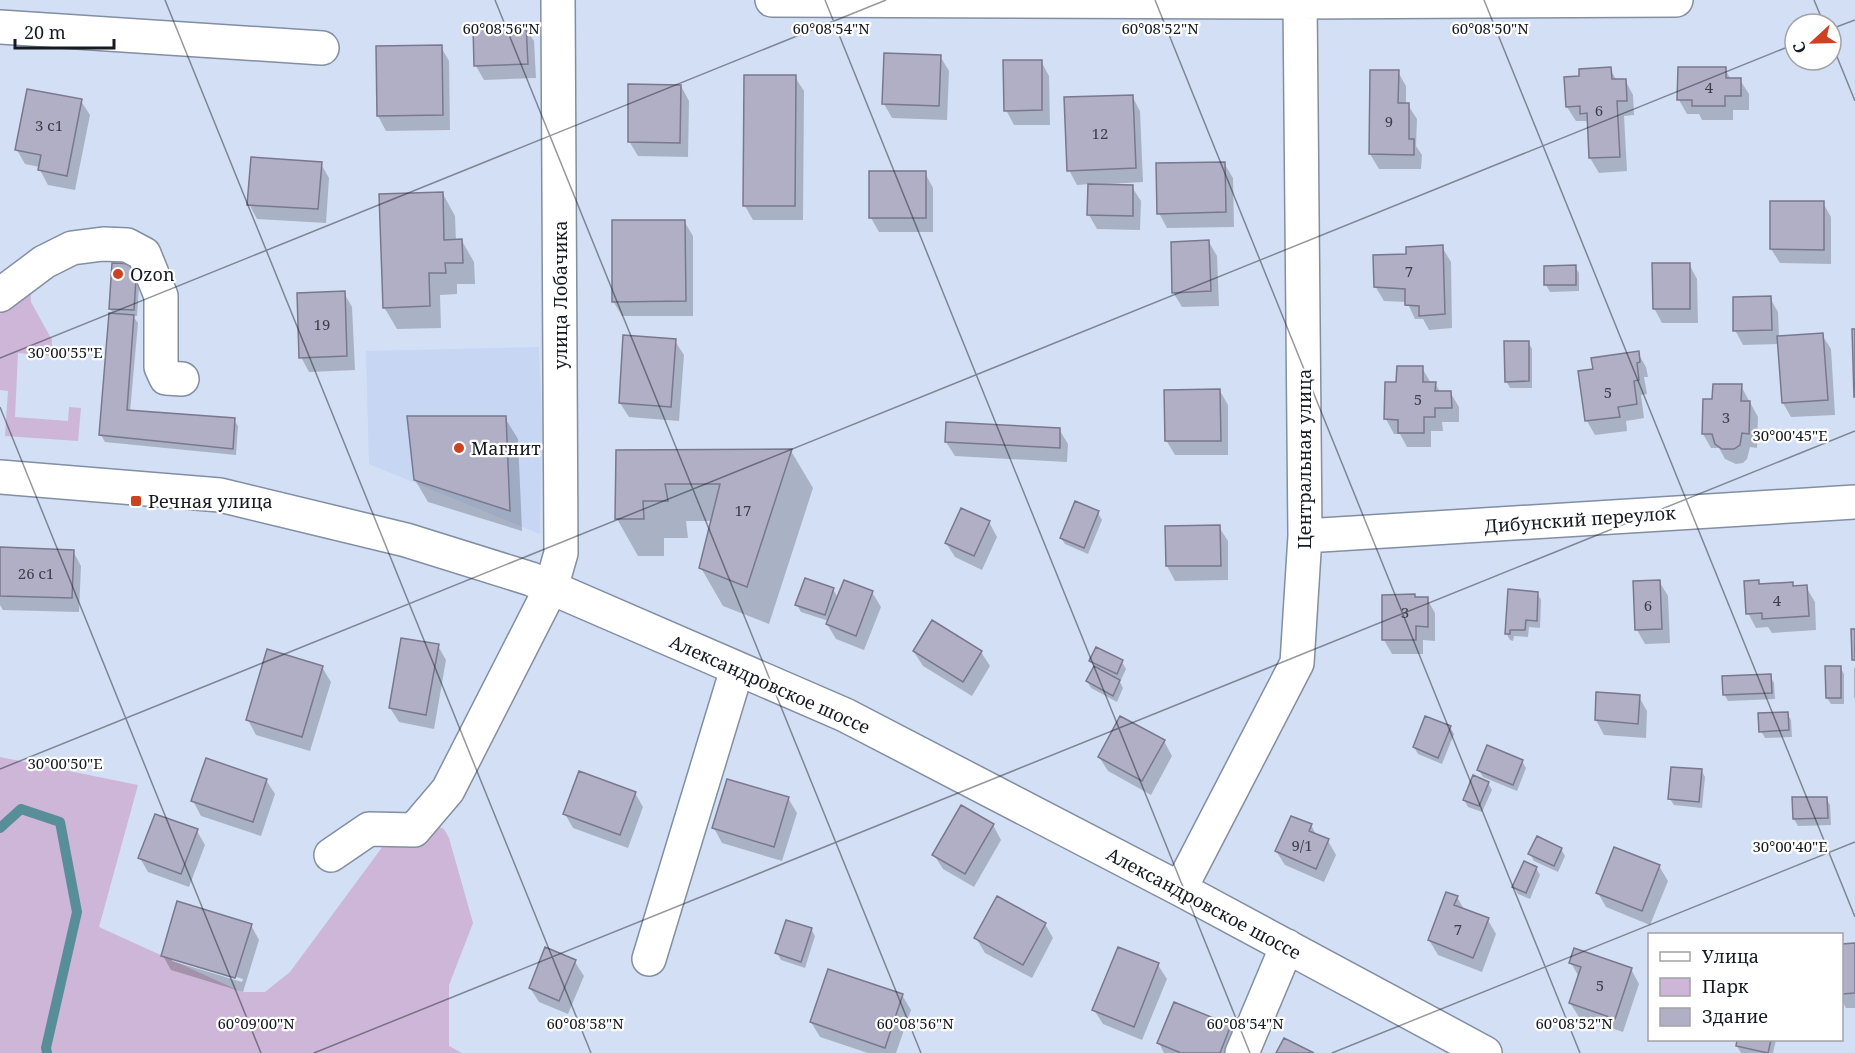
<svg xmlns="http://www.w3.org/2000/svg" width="1855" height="1053" font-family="'Noto Serif',serif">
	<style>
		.built { fill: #c6d6f3 }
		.green { fill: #cdb6d8 }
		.shadow { fill: #0003; fill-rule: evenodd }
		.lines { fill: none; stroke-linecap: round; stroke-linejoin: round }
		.stream { stroke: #588e98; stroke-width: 10 }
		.building { fill: #b0afc6; stroke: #79788e; stroke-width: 1.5 }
		.minor-casing { stroke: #828ea2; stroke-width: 36 }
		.minor { stroke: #fff; stroke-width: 33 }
		.ticks { fill: none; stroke: #161a22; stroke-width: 1.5; stroke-opacity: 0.45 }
		.poi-dot { fill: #cc4322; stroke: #fff; stroke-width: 2 }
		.labels { text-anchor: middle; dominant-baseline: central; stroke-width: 4.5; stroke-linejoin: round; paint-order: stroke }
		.number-label { font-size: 15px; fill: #3c3f4b }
		.poi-label { font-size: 18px; fill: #161a22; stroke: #fff; text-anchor: start }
		.street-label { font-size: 18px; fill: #161a22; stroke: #fff }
		.ticks-label { font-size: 15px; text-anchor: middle; fill: #161a22; stroke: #fff; stroke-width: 4.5; stroke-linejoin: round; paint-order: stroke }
	</style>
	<rect width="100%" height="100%" fill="#d2dff5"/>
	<path class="built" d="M539,347L542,423L540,534L369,464L366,351Z"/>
	<path class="green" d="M30,282L31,302L52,340L51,356L18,353L15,417L68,421L69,407L81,408L78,441L5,436L8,391L0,390V305Z
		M0,757L138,785L99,927L242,992H265L290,972L406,815L444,829L449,838L473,923L449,985V1046L462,1053H0Z"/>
	<path class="shadow" d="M525,27L534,41L536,78L484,80L476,66Z
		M377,47H441L449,61L450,130L386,131L378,116Z
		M940,56L949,71L947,120L892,118L884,104Z
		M1041,61L1049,76L1050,125H1014L1006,110Z
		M1610,69L1617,81L1625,80L1633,95L1634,115L1624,116L1627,171L1599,173L1590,158L1589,125L1586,121H1576L1567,107L1581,77Z
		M1725,69L1731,80H1740L1749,94V110H1733V120H1702L1699,114H1687L1679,100Z
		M1398,72L1406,86V105H1408L1417,119L1416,146L1422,155L1421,169H1379L1370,154Z
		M795,77L804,91L803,220H753L745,206Z
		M681,86L689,101L688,157L638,156L629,141Z
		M1132,96L1140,111L1143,182L1108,184V186L1132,187L1141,201L1140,230L1097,229L1089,215V184L1077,185L1069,170Z
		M81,101L90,115L75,190L48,185L40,170V167L25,164L17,150Z
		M1224,163L1233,178L1234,227L1167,228L1159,213Z
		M321,164L329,178L326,223L257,219L249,204Z
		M925,173L933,188V232H879L871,218Z
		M443,194L455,216L456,241H462L474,262L475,284H457V294L440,295L441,328L397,329L384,307Z
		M1823,203L1831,217V264L1780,263L1771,249Z
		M684,221L693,236V316H622L613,301Z
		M1209,242L1217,256L1219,306L1182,307L1173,292Z
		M1442,247L1451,262L1452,328L1429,330L1423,319H1415L1407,302L1384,301L1375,286L1408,256Z
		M1689,264L1697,279L1698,323H1662L1654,308Z
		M1545,267H1575L1579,273V291L1550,292L1546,285Z
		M140,272L137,316H133L138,323L130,412L234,420L238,426L236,455L105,442L101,435L114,315L110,309Z
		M344,293L352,307L355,370L309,372L301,357Z
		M1770,298L1778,312L1779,338L1822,335L1831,349L1835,415L1791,417L1783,403L1779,344L1743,345L1735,330Z
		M675,341L684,355L679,421L629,417L620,403Z
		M1528,342L1532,349V388H1510L1506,381Z
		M1638,353L1646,367L1648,377H1644L1647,394L1641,395L1644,418L1626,421L1627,431L1595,435L1587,421L1580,372L1594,370Z
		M1422,368L1431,383H1435L1440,392H1450L1459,407V422H1442L1443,431H1431V447H1407L1400,434H1394L1386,419L1398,384Z
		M1741,386L1758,417L1757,448L1750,447L1747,459L1743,463L1736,464L1725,459L1719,448H1711L1703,434L1714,401Z
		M1220,391L1228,405V455H1175L1166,440Z
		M505,418L518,439L522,531L428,502L415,480Z
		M1059,429L1068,444L1067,462L955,456L946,442Z
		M617,451H791L813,488L769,624L723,606L701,568L712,521H686L688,538H664V556H638L617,519Z
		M1098,513L1102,520L1088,554L1065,544L1061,538Z
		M989,522L997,537L982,570L955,557L946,543Z
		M1167,527H1219L1228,541V580L1175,581L1167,566Z
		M0,549L73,551L81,566L79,612L3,610L0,605Z
		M1659,581L1668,596L1670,643L1645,644L1637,630Z
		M1758,581L1760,585L1792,583L1794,588L1806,587L1815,602L1816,630L1772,633L1768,627L1756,628L1748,613Z
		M833,589L838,598L872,592L881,607L864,650L836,639L827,624L829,621L801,612L797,605Z
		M1537,593L1541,600L1540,628L1529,627L1528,637L1514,636L1513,641L1510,640L1506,633Z
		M1416,599H1427L1435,613V641L1423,640V654H1392L1384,640Z
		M438,646L446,660L434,729L399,722L390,708Z
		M1097,649L1122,662L1126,669L1120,682L1123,688L1117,702L1091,688L1087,681L1095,668L1091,661Z
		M914,652H981L990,666L972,696L923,666Z
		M322,667L331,682L310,751L256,735L248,720Z
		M1840,667L1844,674V704H1831L1827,698Z
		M1854,668H1855V699L1854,697Z
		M1770,676L1774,683L1775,699L1728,701L1724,694Z
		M1639,697L1647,711L1646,738L1604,735L1596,720Z
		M1787,713L1791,720L1792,737L1765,738L1761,731Z
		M1450,727L1454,734L1442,764L1418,754L1414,747Z
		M1164,741L1172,756L1151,795L1108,771L1099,757Z
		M1522,761L1526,768L1517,791L1483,777L1479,770Z
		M1701,770L1705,777L1702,808L1674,805L1670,799Z
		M266,780L275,794L261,836L201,816L193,801Z
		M1488,783L1492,790L1482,812L1468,807L1464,800Z
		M635,793L643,807L628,848L573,828L565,814Z
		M788,798L797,813L782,861L722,843L714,828Z
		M1826,798L1830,805L1831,825L1798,826L1794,819Z
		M993,825L1001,840L974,887L943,869L934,855Z
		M1311,825L1317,836L1328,841L1336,855L1324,882L1285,865L1276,851Z
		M197,831L205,845L189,887L148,872L140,858Z
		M1538,838L1561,849L1565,856L1558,872L1534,861L1530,854Z
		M1659,866L1668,881L1650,925L1606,907L1598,893Z
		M1536,868L1540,875L1530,899L1518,894L1514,887Z
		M1457,897L1465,911L1488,920L1496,934L1482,972L1438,955L1429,940Z
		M1045,924L1053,938L1032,978L985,953L976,938Z
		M251,925L259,940L243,992L171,970L163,956ZM172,958L243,979L242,982L172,961Z
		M811,929L815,936L805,968L781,960L777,953Z
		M1842,945H1855V1008H1846L1842,1001Z
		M575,962L584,976L568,1014L539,1002L530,988Z
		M1571,963L1631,969L1639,984L1623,1032L1579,1017L1570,1003L1579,977Z
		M1158,965L1167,979L1142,1040L1103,1024L1094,1010Z
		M902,995L911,1010L896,1053H868L820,1037L811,1022Z
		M1230,1026L1238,1041L1233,1053H1164L1159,1043Z
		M1739,1040H1776L1773,1053H1741L1737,1046Z"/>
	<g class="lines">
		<path class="stream" d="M0,828L21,809L60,822L77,912L46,1048L47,1053"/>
	</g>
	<path class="building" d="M526,25L528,64L474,66L473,27Z
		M442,45L443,115L377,116L376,46Z
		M884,53L941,55L939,106L882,104Z
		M1003,60H1042V110L1004,111Z
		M1611,67L1612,79H1626L1627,101H1617L1620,157L1589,158L1587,113L1580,114V106L1566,107L1564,77L1579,76V69Z
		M1678,67H1726V78H1741V96H1725V106H1692V100H1677Z
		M1370,70H1399L1398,103H1409V139H1414V155L1369,154Z
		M744,75H796L795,206H743Z
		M628,84L681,85L680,143L628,142Z
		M27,89L82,99L67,176L38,170L41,155L15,150Z
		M1133,95L1136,168L1067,171L1064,97Z
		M251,157L322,162L318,209L247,205Z
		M1225,162L1226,212L1157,214L1156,163Z
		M869,171H926V218H869Z
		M1088,184L1133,185V216L1087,215Z
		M443,192L444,240L462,239L463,263H445L446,273H429L430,306L383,308L379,194Z
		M1770,201H1824V250L1770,249Z
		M612,220H685L686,301L612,302Z
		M1209,240L1211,291L1172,293L1171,242Z
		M1443,245L1445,314L1419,316V306L1405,305V289L1374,287L1373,255L1406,254V247Z
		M112,263L137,264L134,310L109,309Z
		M1652,263H1690V309H1653Z
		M1576,265V285H1544V266Z
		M345,291L347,356L299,358L297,293Z
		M1771,296L1772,330L1733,331V297Z
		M109,313L134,315L127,410L235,418L233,449L99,435Z
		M1852,329H1855V397H1854Z
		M1823,333L1828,400L1782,403L1777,336Z
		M623,335L676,339L671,407L619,403Z
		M1504,341H1529V381L1505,382Z
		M1639,351L1640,362L1637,363L1639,380L1634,381L1637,404L1618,407L1620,417L1585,421L1578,371L1593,369L1591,358Z
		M1397,366H1423V382H1436L1435,391H1451L1452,408H1435V417H1424V433H1398V420L1384,419L1385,382H1396Z
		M1713,384H1742L1741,401H1750L1749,434L1742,433L1740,445L1734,449H1722L1715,444L1712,434H1702L1703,399H1712Z
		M1220,389L1221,441H1165L1164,390Z
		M407,416H506L510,511L414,480Z
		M946,422L1060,428V448L945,442Z
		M792,449L747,587L699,568L720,484H665L668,501H643L644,519H615L616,450Z
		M1075,501L1099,511L1084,548L1060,538Z
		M961,508L990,521L974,556L945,543Z
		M1220,525L1221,566H1166L1165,526Z
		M0,547L74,550L72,598L0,596Z
		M805,578L834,588L825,615L795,605Z
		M844,580L873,591L856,636L826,624Z
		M1660,580L1662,629L1635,630L1633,581Z
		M1759,580V584L1793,582V586L1807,585L1809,616L1762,619V613L1746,614L1744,581Z
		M1508,589L1538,592L1537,621L1526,620L1525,630H1510V634H1505Z
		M1415,594V597H1428V627L1416,626V640H1382V595Z
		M932,620L982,651L963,682L913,651Z
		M1851,629H1855V660H1852Z
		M401,638L439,644L426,715L389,708Z
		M1096,647L1123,660L1117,674L1089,661Z
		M267,649L323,666L302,737L246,720Z
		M1094,666L1120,680L1113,696L1086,681Z
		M1825,666H1841V698H1826Z
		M1771,674L1772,693L1723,695L1722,676Z
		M1596,692L1640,695L1638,724L1595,720Z
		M1788,712L1789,730L1759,732L1758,713Z
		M1120,716L1165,740L1142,781L1098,757Z
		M1425,716L1451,726L1438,758L1413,747Z
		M1487,745L1523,760L1513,785L1477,770Z
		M206,758L267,779L253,822L191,801Z
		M1671,767L1702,769L1699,802L1668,799Z
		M579,771L636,792L620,835L563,814Z
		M1473,775L1489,782L1479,806L1463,800Z
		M727,779L789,797L774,847L712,828Z
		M1792,797H1827L1828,818L1793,819Z
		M961,805L994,824L965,874L932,855Z
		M155,814L198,829L181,874L138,858Z
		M1291,816L1312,824L1309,831L1329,839L1316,869L1275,851Z
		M1537,836L1562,848L1554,866L1528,854Z
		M1614,847L1660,865L1642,911L1596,893Z
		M1524,861L1537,867L1526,893L1512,887Z
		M1446,892L1458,896L1454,905L1489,918L1473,958L1428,940Z
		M997,896L1046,923L1023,965L974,938Z
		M177,901L252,924L235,978L161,956Z
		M786,920L812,928L801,962L775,953Z
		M1855,943V993L1842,994V944Z
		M545,947L576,960L559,1001L529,988Z
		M1118,947L1159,963L1134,1027L1092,1010Z
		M1574,948L1632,968L1615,1019L1569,1003L1581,967L1569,963Z
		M828,969L903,994L885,1048L810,1022Z
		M1174,1002L1231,1025L1220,1053H1181L1157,1043Z
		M1284,1038L1314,1053H1276Z
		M1737,1040H1771L1768,1053L1736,1046Z"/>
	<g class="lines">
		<g class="minor-casing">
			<path id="minor" d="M772,0L1300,2L1676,0
				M0,27L322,48
				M0,295L44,262L72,248L103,244L127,245L144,254L161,296V367L166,378L182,379
				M0,477L220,495L406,540L531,579L845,715L1180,889L1485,1053
				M1305,536L1855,502
				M331,855L369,829L414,830L448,790L551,588L561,553L558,0
				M1180,889L1297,663L1305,536L1300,0
				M649,959L737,669
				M1242,1053L1287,946"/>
		</g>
		<use href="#minor" class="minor"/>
	</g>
	<path class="ticks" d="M165,0L591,1053M495,0L921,1053M825,0L1250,1053M1155,0L1580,1053M1484,0L1855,917M1814,0L1824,24M1831,29L1855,20M1831,42L1855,101M0,358L886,0M0,407L261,1053M0,769L1795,44M314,1053L1855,431M1332,1053L1855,842"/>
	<g class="poi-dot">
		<circle cx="118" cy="274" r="6"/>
		<circle cx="459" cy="448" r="6"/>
		<rect x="130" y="495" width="12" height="12" rx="3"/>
	</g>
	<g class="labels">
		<g class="number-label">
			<text x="1709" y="87">4</text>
			<text x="1599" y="110">6</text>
			<text x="1389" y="121">9</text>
			<text x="49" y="125">3 с1</text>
			<text x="1100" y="133">12</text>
			<text x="1409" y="271">7</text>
			<text x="322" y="324">19</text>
			<text x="1608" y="392">5</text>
			<text x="1418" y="399">5</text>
			<text x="1726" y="417">3</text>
			<text x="743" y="510">17</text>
			<text x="36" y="573">26 с1</text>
			<text x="1777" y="600">4</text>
			<text x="1648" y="605">6</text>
			<text x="1405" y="612">3</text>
			<text x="1302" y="845">9/1</text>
			<text x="1458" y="929">7</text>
			<text x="1600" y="985">5</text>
		</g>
		<g class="poi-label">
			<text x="130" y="274">Ozon</text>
			<text x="471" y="448">Магнит</text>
			<text x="148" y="501">Речная улица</text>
		</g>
		<g class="street-label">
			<text transform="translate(560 295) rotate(-90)">улица Лобачика</text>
			<text transform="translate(1304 459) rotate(-90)">Центральная улица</text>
			<text transform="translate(1580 519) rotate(-4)">Дибунский переулок</text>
			<text transform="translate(770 684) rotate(24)">Александровское шоссе</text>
			<text transform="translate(1204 903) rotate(28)">Александровское шоссе</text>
		</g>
	</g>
	<g class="ticks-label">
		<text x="501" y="34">60°08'56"N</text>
		<text x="831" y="34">60°08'54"N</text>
		<text x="1160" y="34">60°08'52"N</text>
		<text x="1490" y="34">60°08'50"N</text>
		<text x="65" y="358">30°00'55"E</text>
		<text x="1790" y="441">30°00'45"E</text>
		<text x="65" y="769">30°00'50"E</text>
		<text x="1790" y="852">30°00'40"E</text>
		<text x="256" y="1029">60°09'00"N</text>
		<text x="585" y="1029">60°08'58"N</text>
		<text x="915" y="1029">60°08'56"N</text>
		<text x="1245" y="1029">60°08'54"N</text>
		<text x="1574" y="1029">60°08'52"N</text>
	</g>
	<rect x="1648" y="933" width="195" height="108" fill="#ffffff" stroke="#a2a3a7" stroke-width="1.5"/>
	<rect x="1660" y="952" width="30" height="9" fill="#ffffff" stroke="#a2a3a7" stroke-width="1.5"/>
	<text x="1702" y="963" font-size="18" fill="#161a22">Улица</text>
	<rect x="1660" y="978" width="30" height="18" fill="#cdb6d8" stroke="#a2a3a7" stroke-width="1.5"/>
	<text x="1702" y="993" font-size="18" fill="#161a22">Парк</text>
	<rect x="1660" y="1008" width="30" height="18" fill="#b0afc6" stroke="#a2a3a7" stroke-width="1.5"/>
	<text x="1702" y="1023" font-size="18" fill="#161a22">Здание</text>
	<g transform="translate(1813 42) rotate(248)"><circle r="28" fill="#ffffff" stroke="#a2a3a7" stroke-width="1.5"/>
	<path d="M0-4.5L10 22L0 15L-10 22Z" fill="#cc4322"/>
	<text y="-9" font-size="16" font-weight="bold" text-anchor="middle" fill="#161a22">С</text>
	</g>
	<path d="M15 39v9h99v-9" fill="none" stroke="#161a22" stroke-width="3"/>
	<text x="24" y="39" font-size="18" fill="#161a22" stroke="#ffffff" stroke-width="4.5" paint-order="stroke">20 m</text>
</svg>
